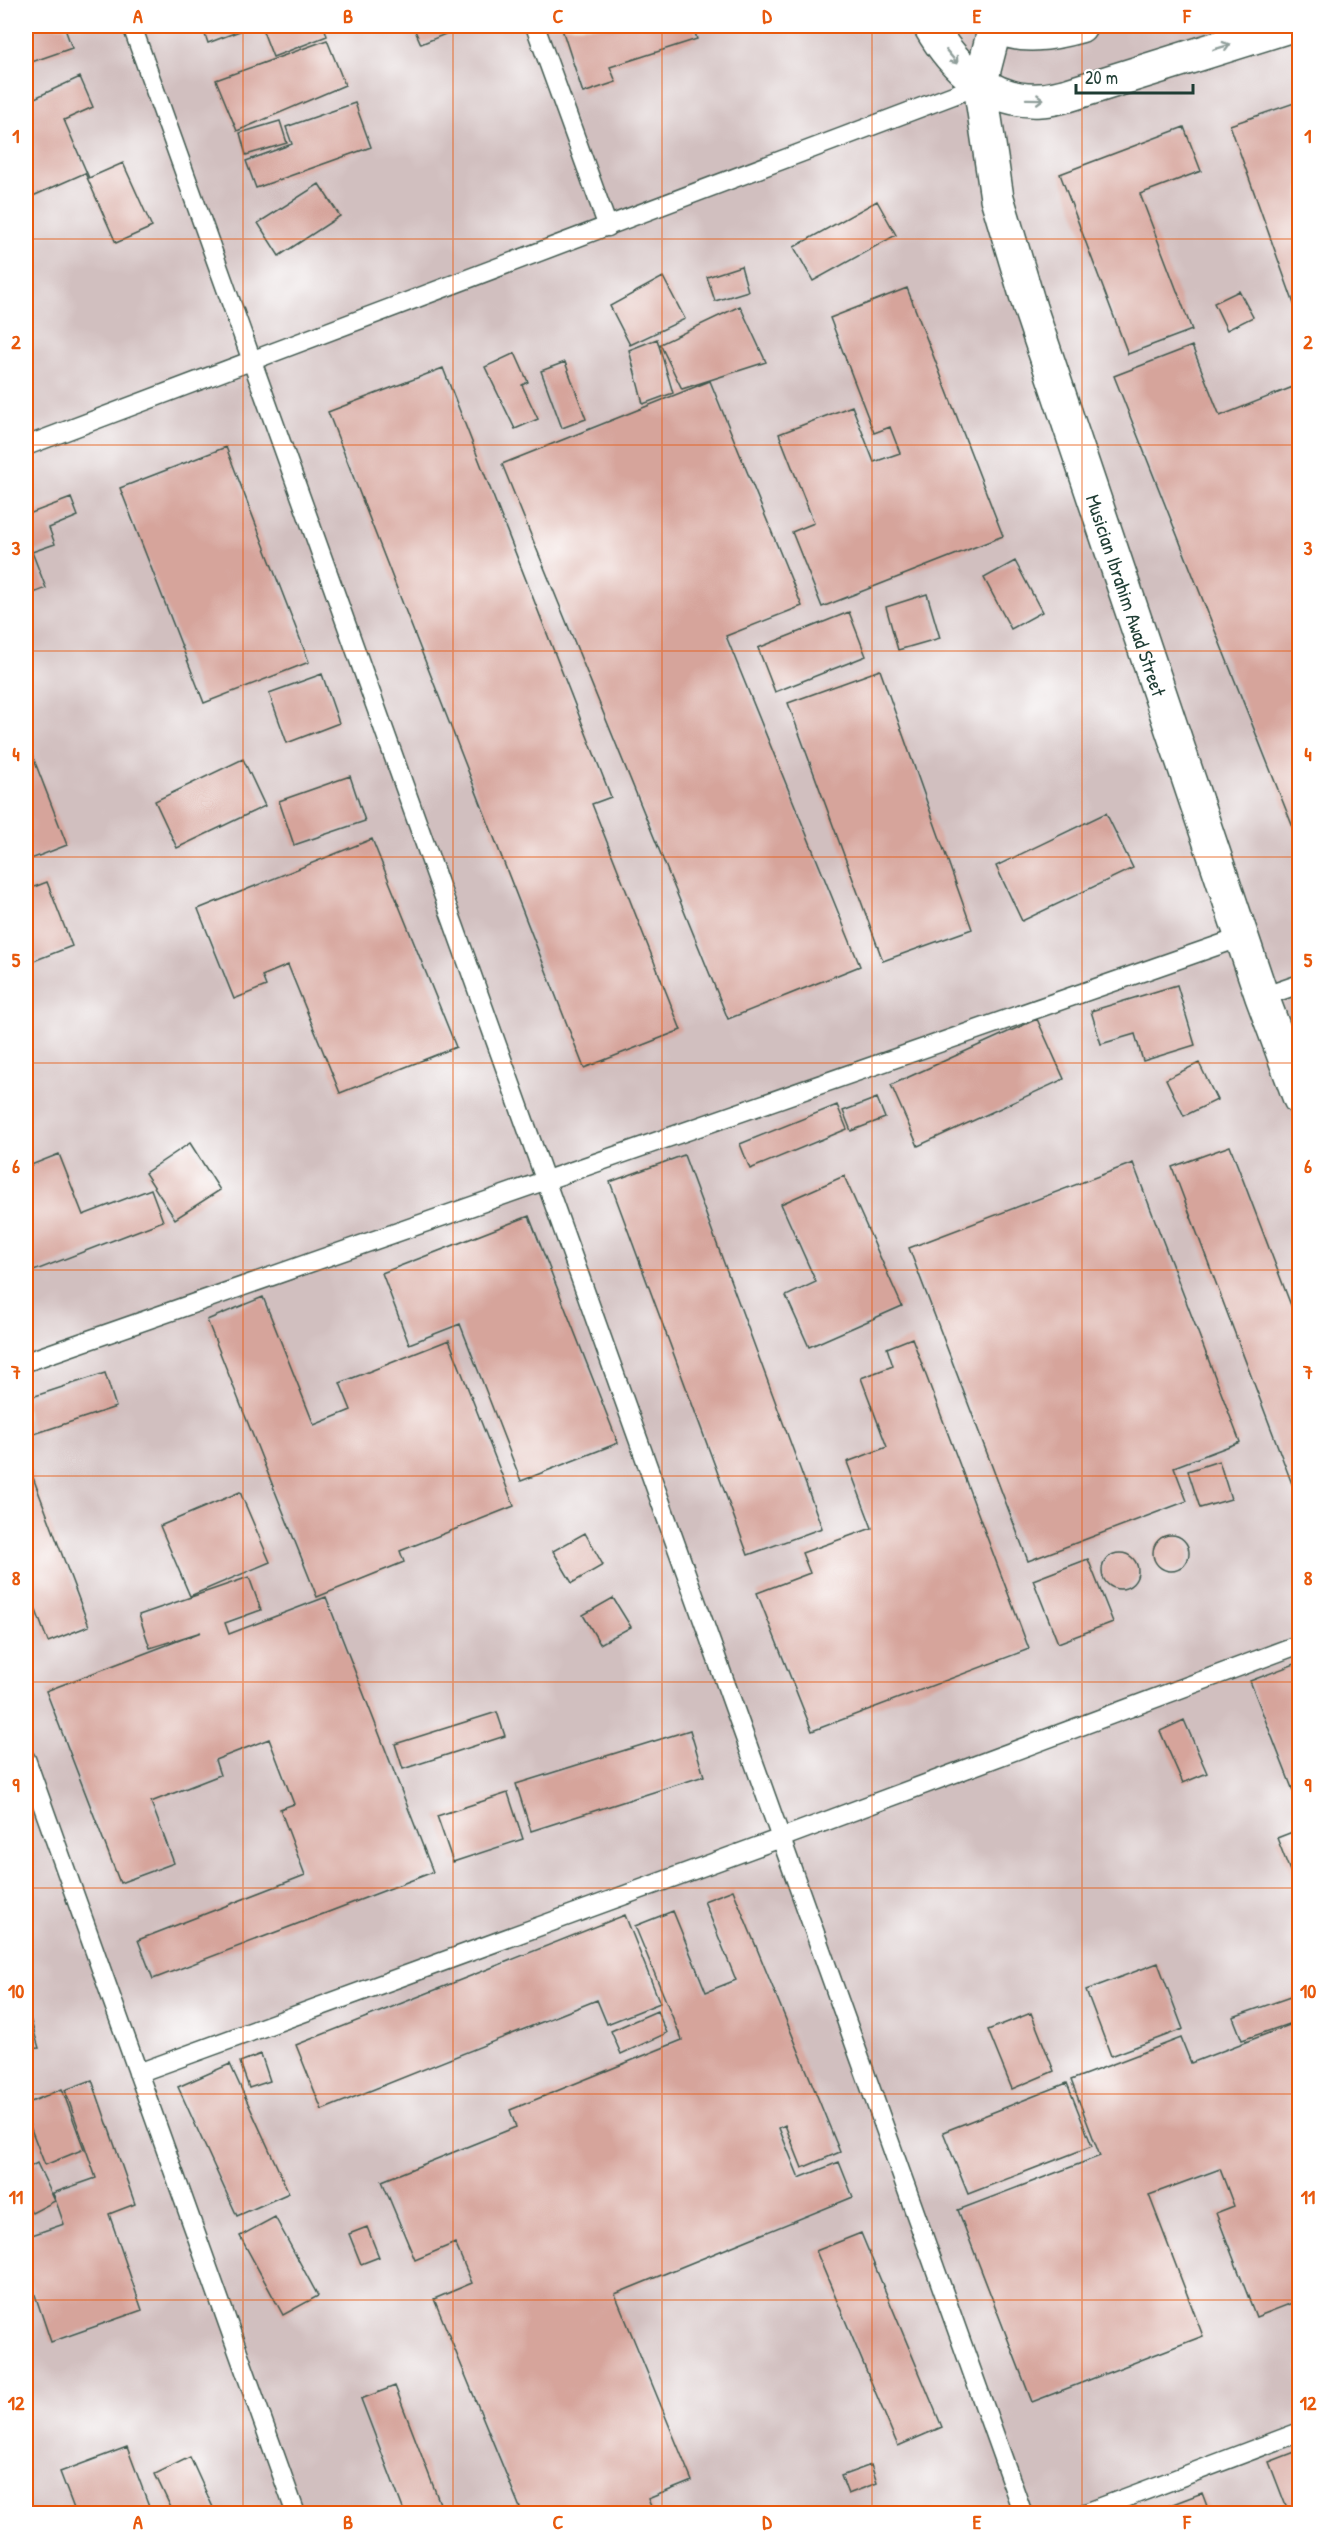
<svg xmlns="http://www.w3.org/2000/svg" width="1325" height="2539" font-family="'Patrick Hand',sans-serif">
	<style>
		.industrial { fill: #d1bfbf }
		.building { fill: #d6a49b }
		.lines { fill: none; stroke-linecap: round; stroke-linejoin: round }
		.service-casing { stroke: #3f584e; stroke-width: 21 }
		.tertiary-casing { stroke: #3f584e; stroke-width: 36 }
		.service { stroke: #fff; stroke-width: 18 }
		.tertiary { stroke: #fff; stroke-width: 33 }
		.oneway { stroke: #8f9e9a }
		.grid { fill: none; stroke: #e8590c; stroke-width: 1.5; stroke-opacity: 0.55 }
		.labels { text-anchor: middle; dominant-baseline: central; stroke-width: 4.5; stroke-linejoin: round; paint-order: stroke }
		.street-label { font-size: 20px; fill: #1f3d34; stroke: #fff }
		.neatline { fill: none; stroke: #e8590c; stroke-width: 2 }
		.grid-label { font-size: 20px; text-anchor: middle; font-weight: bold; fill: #e8590c }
	</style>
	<rect width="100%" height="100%" fill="#fff"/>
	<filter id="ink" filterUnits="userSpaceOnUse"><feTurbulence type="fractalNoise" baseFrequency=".0167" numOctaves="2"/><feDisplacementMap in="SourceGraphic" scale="12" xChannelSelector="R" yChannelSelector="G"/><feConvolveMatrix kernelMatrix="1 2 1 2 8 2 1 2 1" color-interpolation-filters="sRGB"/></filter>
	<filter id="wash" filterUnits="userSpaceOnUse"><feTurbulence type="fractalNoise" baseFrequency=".008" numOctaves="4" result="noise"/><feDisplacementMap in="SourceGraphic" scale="24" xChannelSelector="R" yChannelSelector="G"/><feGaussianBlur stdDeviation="1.35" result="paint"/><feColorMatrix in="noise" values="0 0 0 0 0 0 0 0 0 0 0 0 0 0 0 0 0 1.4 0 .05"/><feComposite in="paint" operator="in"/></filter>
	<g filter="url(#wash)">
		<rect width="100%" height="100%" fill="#f5f2e3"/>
		<path class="industrial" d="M26,26H1299V2513H26Z"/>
		<g id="blocks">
			<path class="building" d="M26,26H64L72,48L26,64Z
				M202,26H253L208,43Z
				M261,26H324L327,36L273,57Z
				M413,26H450L453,31L421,44Z
				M561,26H693L697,39L610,67L616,82L583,93Z
				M327,40L345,85L237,131L216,80Z
				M80,77L93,107L64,120L89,178L123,163L152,227L116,243L85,173L26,199V102Z
				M1300,101V318H1299L1230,125Z
				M355,103L371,147L256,188L246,161L292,144L286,127Z
				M280,121L287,143L246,155L240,133Z
				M1184,127L1201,171L1140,194L1192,330L1128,354L1060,174Z
				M319,184L340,216L279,256L258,223Z
				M877,201L896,235L813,281L794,247Z
				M741,266L748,291L715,301L707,277Z
				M663,277L685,319L630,345L610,306Z
				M907,288L1003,536L822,607L792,532L814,523L779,434L852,406L874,462L900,453L890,427L874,433L830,318Z
				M1239,291L1253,317L1227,330L1214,303Z
				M740,306L766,362L682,389L660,344Z
				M657,339L673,393L643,404L629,350Z
				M1192,346L1220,416L1298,385L1300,388V845L1114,376Z
				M515,353L528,382L522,385L538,419L515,429L485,367Z
				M565,362L586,419L562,428L541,371Z
				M443,368L611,797L592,804L681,1030L584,1068L328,412Z
				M710,381L802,606L726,636L860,966L728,1019L502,464Z
				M226,447L309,662L204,703L120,488Z
				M71,498L78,516L49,528L55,544L32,552L46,588L26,596V515Z
				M1015,561L1042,612L1011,629L984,578Z
				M927,594L940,638L898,650L886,607Z
				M849,612L866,656L775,692L758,648Z
				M880,670L972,929L883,961L788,703Z
				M322,674L339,723L287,743L269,693Z
				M26,739L67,845L26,861Z
				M243,759L265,806L177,848L155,801Z
				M350,776L365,821L294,845L279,801Z
				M1106,813L1133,868L1022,921L996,866Z
				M372,839L456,1047L340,1093L288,965L262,976L266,986L234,999L198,909Z
				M26,880L29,889L47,882L72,946L26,964Z
				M1177,985L1195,1045L1143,1061L1135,1034L1101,1044L1091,1011Z
				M1037,1019L1064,1079L918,1146L891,1085Z
				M1199,1063L1217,1100L1184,1116L1166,1079Z
				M877,1098L885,1118L851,1131L843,1111Z
				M837,1105L847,1129L750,1169L740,1144Z
				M190,1143L220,1190L175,1219L145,1173Z
				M1230,1146L1300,1329V1505L1172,1167Z
				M59,1154L83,1215L151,1189L163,1221L26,1274V1167Z
				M684,1155L822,1528L748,1555L610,1182Z
				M1133,1163L1240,1442L1174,1467L1187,1501L1028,1561L909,1248Z
				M844,1176L902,1306L809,1347L786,1296L816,1282L781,1204Z
				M529,1216L618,1443L521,1481L460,1324L409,1344L382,1273Z
				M263,1297L314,1425L351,1410L340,1383L449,1340L514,1506L400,1551L404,1562L317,1597L207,1320Z
				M912,1338L1029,1649L812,1731L757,1593L810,1573L802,1553L872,1528L847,1462L887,1447L861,1378L893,1366L887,1348Z
				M105,1373L116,1407L34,1434L26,1408V1399Z
				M26,1459L89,1626L48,1642L26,1584Z
				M1219,1461L1231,1499L1200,1508L1188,1471Z
				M240,1492L270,1562L190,1596L160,1526Z
				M585,1533L603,1565L572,1583L553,1551Z
				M1153 1553a18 18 0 1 1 36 0a18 18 0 1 1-36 0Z
				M1102 1571a18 18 0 1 1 36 0a18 18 0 1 1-36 0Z
				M1088,1559L1113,1622L1058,1643L1033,1580Z
				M249,1577L261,1610L225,1623L229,1634L326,1597L433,1872L153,1979L138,1940L305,1875L280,1809L294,1804L269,1739L215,1760L220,1775L151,1802L174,1863L120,1883L46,1691L201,1632L150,1648L139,1615Z
				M613,1598L631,1627L600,1644L583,1615Z
				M1300,1662V1806H1299L1250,1681Z
				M497,1712L505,1736L403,1769L395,1744Z
				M1184,1720L1207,1773L1183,1783L1160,1731Z
				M690,1730L704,1776L531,1831L516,1784Z
				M508,1793L523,1839L453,1862L437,1816Z
				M1300,1829V1894H1299L1277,1838Z
				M733,1890L840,2152L802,2168L785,2125L779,2128L799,2178L839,2162L853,2197L615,2294L692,2481L648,2499L654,2514H508L520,2508L434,2299L472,2283L455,2243L415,2260L382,2181L516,2127L510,2110L682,2040L635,1926L673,1911L706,1992L736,1980L704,1901Z
				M625,1915L660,2003L607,2024L597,2000L322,2110L296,2045Z
				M1158,1963L1183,2029L1111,2056L1086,1990Z
				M1296,1995L1300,2005V2020L1242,2040L1233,2017Z
				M26,2005L39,2048L26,2049Z
				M657,2011L667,2033L621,2054L611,2031Z
				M1031,2013L1054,2071L1012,2089L988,2030Z
				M1300,2021V2300L1256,2317L1216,2213L1234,2206L1220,2169L1149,2195L1203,2336L1032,2402L958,2210L1100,2156L1071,2080L1181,2038L1191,2063Z
				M261,2054L270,2081L249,2088L240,2062Z
				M230,2064L289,2193L237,2216L178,2087Z
				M92,2080L135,2204L109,2214L142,2310L51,2342L26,2268V2237L64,2224L53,2193L96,2178L65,2090Z
				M1067,2083L1092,2146L968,2194L943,2132Z
				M62,2089L84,2149L45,2165L26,2116V2104Z
				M37,2163L55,2201L32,2213L26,2201V2169Z
				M275,2217L318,2296L283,2315L240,2236Z
				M367,2227L379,2257L361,2264L349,2234Z
				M861,2233L942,2427L898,2446L816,2251Z
				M395,2386L444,2514H405L361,2399Z
				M127,2447L152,2514H76L60,2472Z
				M1300,2450V2514H1289L1269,2462Z
				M190,2457L216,2514H174L155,2474Z
				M871,2465L877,2483L848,2494L841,2476Z
				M1202,2493L1210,2514H1149V2513Z"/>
		</g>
	</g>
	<g filter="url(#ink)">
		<use href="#blocks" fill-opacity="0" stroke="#3f584e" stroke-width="1.5"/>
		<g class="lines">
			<g class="service-casing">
				<path id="service" d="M132,26L1023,2514
					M535,26L608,227
					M26,446L980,85
					M1262,997L1300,984
					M26,1362L1242,937
					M26,1759L296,2514
					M138,2073L781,1838L1300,1644
					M1083,2514L1300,2432"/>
			</g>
			<g class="tertiary-casing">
				<g id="tertiary">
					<path d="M930,26C953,66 990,103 1040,100C1049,100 1059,97 1068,95L1289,26"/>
					<path d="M994,26C1021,39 1052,34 1080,26"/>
					<path id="s1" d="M995,27L980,85L997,198L1030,308L1262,997L1300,1099"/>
				</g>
			</g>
			<use href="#service" class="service"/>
			<use href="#tertiary" class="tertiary"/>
		</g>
		<defs><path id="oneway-shaft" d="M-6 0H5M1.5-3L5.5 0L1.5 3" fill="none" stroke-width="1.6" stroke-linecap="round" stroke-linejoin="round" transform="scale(1.5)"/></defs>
		<g class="oneway">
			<use href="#oneway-shaft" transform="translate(1222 47) rotate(-17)"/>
			<use href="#oneway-shaft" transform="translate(952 57) rotate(50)"/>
			<use href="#oneway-shaft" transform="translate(1035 99) rotate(1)"/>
		</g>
	</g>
	<path class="grid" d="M243,26V2514M453,26V2514M662,26V2514M872,26V2514M1082,26V2514M26,239H1300M26,445H1300M26,651H1300M26,857H1300M26,1063H1300M26,1270H1300M26,1476H1300M26,1682H1300M26,1888H1300M26,2094H1300M26,2300H1300"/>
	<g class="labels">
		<g class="street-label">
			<text stroke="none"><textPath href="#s1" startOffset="592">Musician Ibrahim Awad Street</textPath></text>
		</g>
	</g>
	<rect width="1325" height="2539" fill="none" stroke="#fff" stroke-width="66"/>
	<path d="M1076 84v9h117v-9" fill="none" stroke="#1f3d34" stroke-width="3"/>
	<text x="1085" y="84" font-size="18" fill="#1f3d34" stroke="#ffffff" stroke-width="4.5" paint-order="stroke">20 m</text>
	<rect x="33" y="33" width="1259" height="2473" class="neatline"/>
	<g class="grid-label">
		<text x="138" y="23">A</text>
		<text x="348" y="23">B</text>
		<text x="558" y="23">C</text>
		<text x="767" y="23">D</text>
		<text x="977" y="23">E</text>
		<text x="1187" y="23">F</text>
		<text x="16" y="143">1</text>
		<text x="1308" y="143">1</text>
		<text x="16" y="349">2</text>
		<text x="1308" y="349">2</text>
		<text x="16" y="555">3</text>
		<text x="1308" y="555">3</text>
		<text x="16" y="761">4</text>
		<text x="1308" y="761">4</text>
		<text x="16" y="967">5</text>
		<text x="1308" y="967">5</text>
		<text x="16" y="1173">6</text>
		<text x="1308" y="1173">6</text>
		<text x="16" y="1379">7</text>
		<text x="1308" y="1379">7</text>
		<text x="16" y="1585">8</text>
		<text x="1308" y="1585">8</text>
		<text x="16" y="1792">9</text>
		<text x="1308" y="1792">9</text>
		<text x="16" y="1998">10</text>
		<text x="1308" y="1998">10</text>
		<text x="16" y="2204">11</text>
		<text x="1308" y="2204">11</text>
		<text x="16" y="2410">12</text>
		<text x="1308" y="2410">12</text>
		<text x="138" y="2529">A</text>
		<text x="348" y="2529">B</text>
		<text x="558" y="2529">C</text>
		<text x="767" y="2529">D</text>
		<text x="977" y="2529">E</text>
		<text x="1187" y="2529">F</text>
	</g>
</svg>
